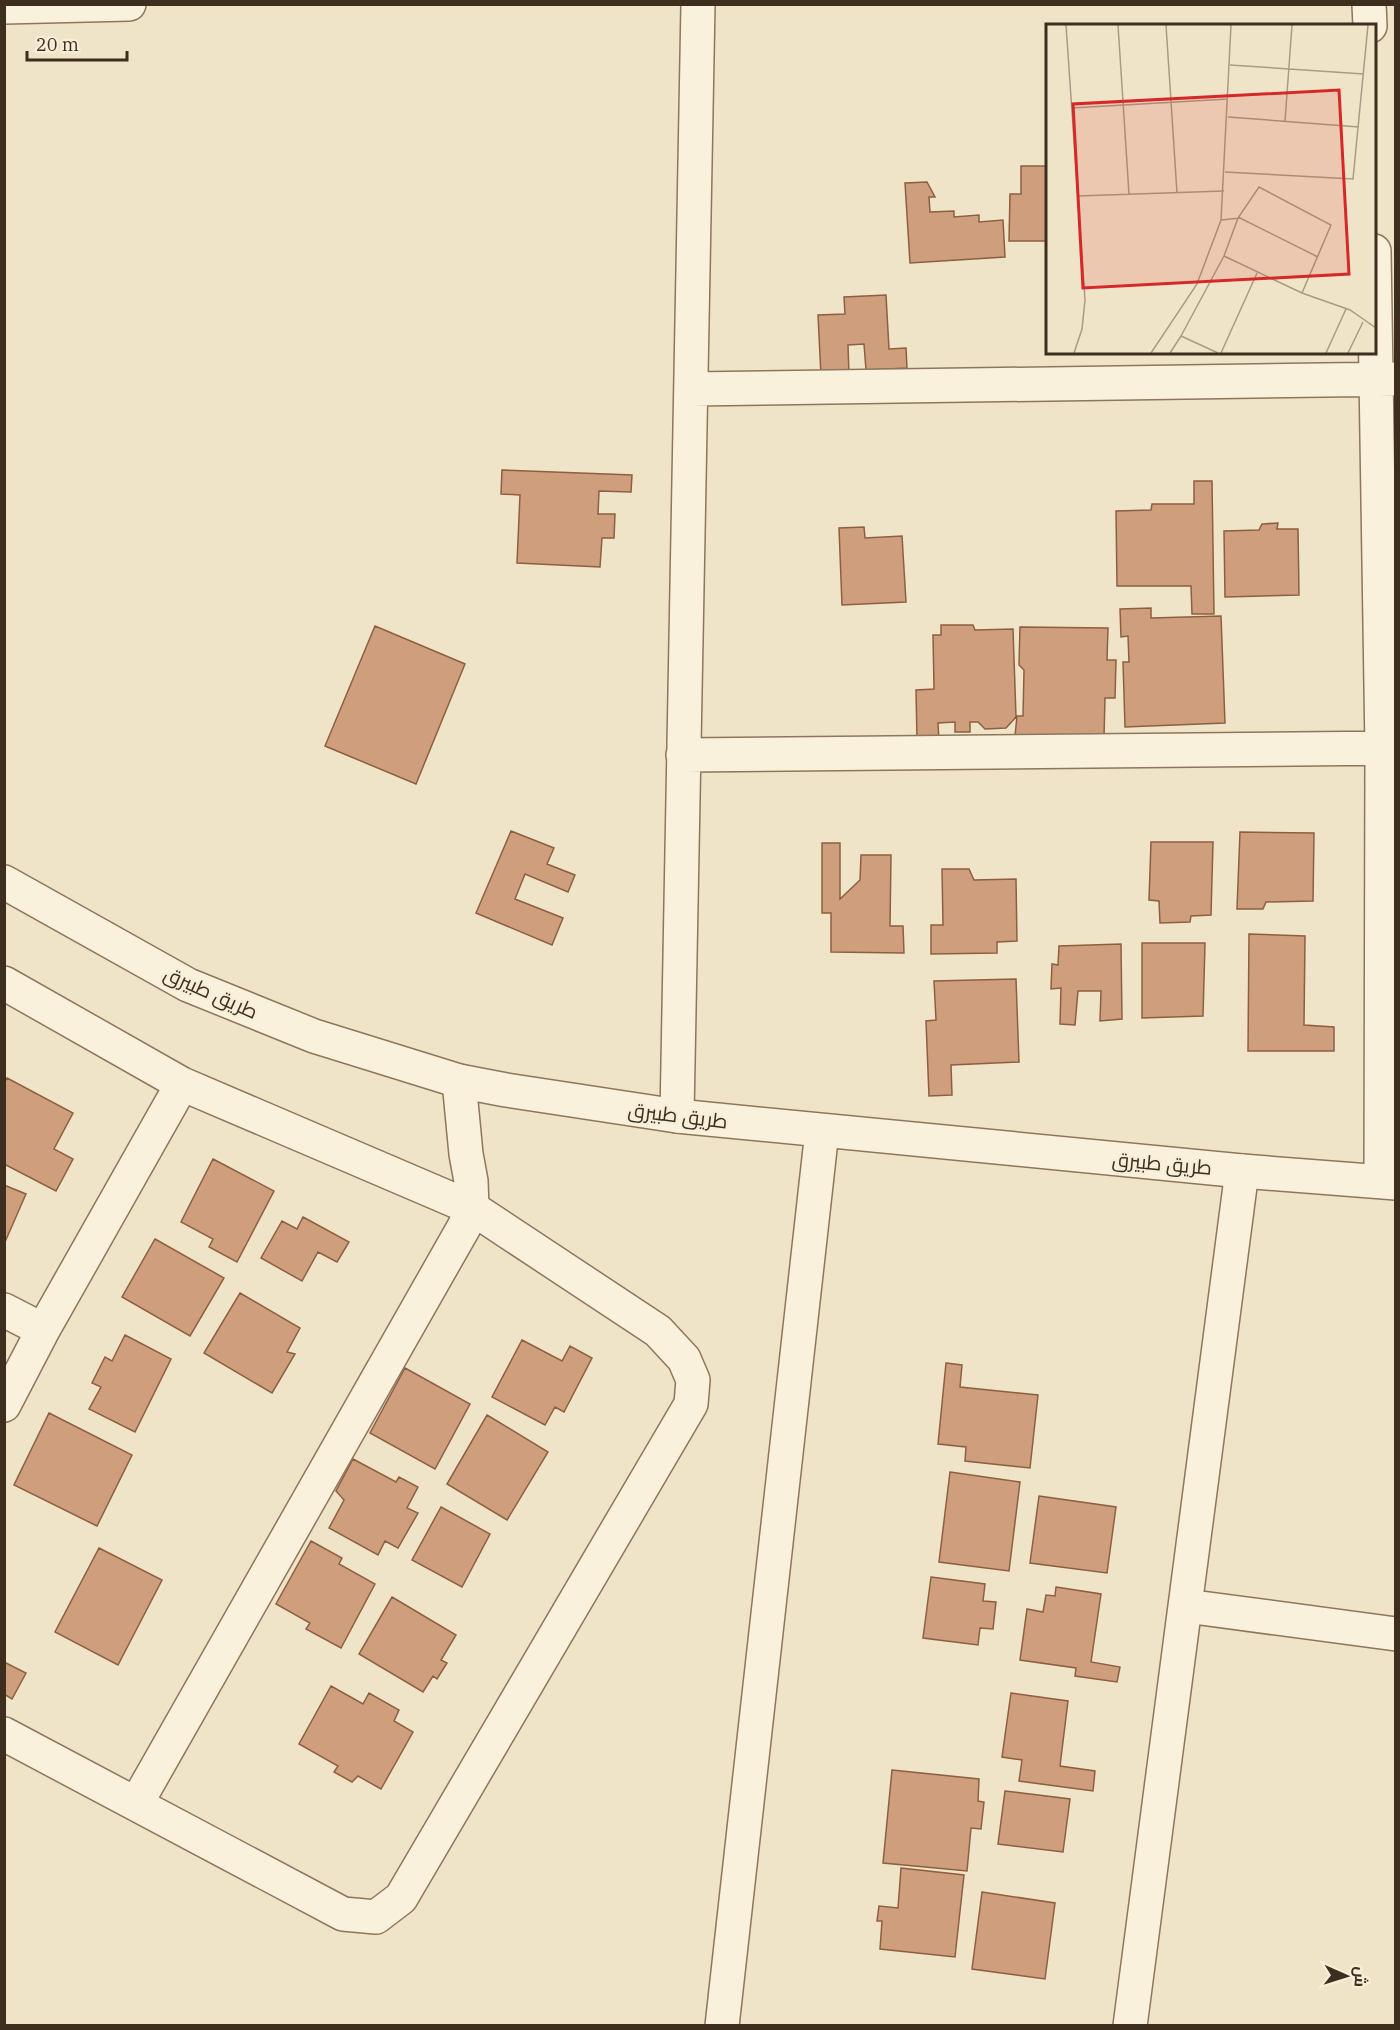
<svg xmlns="http://www.w3.org/2000/svg" width="1400" height="2030" font-family="'IBM Plex Serif',Cairo,serif">
	<style>
		.building { fill: #cf9f7d; stroke: #8d5f41; stroke-width: 1.5 }
		.lines { fill: none; stroke-linecap: round; stroke-linejoin: round }
		.minor-casing { stroke: #8d765c; stroke-width: 36 }
		.tertiary-casing { stroke: #8d765c; stroke-width: 36 }
		.minor { stroke: #faf1dc; stroke-width: 33 }
		.tertiary { stroke: #faf1dc; stroke-width: 33 }
		.labels { text-anchor: middle; dominant-baseline: central; stroke-width: 4.5; stroke-linejoin: round; paint-order: stroke }
		.street-label { font-size: 20px; fill: #3d2e20; stroke: #f7eed8 }
		.inset-road { fill: none; stroke: #a89b85; stroke-width: 1.5 }
		.view { fill: #d62828; fill-opacity: 0.15; stroke: #d62828; stroke-width: 3 }
		.inset-edge { fill: none; stroke: #3d2e20; stroke-width: 3 }
	</style>
	<rect width="100%" height="100%" fill="#f0e4c8"/>
	<path class="building" d="M1021,166H1048V241H1009L1010,194H1021Z
		M927,182L935,197H929L930,212L954,211V217L979,215V222L1003,220L1005,257L910,263L905,183Z
		M886,295L889,349L906,348L907,368L866,370L864,344L848,345L849,375L821,376L818,315L845,314L844,297Z
		M502,470L632,475L631,492L599,491L598,514H615L614,538H602L600,567L517,563L520,495L501,494Z
		M1194,481H1212L1214,614H1192L1191,586H1117L1116,511L1151,510L1152,504H1194Z
		M1278,523L1277,529H1298L1299,595L1225,597L1224,531L1259,530L1262,524Z
		M864,527L865,538L902,536L906,602L842,605L839,528Z
		M1151,608V618L1221,616L1225,723L1125,727L1123,662H1129L1128,636L1121,637L1120,609Z
		M941,625H973L975,630L1013,629L1016,717L1006,728L985,729L978,722H970V732H955V722L938,723L939,741H917L916,690L934,689L933,635H941Z
		M375,626L465,664L416,784L325,746Z
		M1020,627L1108,628L1107,660H1116L1115,698H1105L1104,737L1015,736L1017,716H1023L1024,670L1019,665Z
		M511,831L554,848L547,864L575,875L568,892L525,874L515,899L563,918L552,945L476,913Z
		M1240,832L1314,833L1313,901L1266,902L1263,909H1237Z
		M1151,842H1213L1211,915L1191,916L1190,922L1160,923L1159,901L1149,900Z
		M822,843H840V899L860,880L861,855H891L890,926H903L904,953L831,952V913H822Z
		M942,869H969L974,880L1016,879L1017,941L997,942V953L931,954V925H943Z
		M1249,934L1305,936L1304,1025L1334,1027V1051H1248Z
		M1142,943H1205L1203,1016L1142,1018Z
		M1121,944L1122,1019L1100,1021L1101,991H1078L1075,1025L1060,1024L1061,988L1051,989L1052,964L1058,965L1059,946Z
		M1016,979L1019,1062L951,1065L952,1095L929,1096L926,1021L936,1020L934,981Z
		M7,1078L73,1113L54,1149L73,1159L56,1191L4,1164V1083Z
		M213,1159L274,1191L237,1262L209,1247L213,1239L181,1222Z
		M4,1185L26,1194L5,1242L4,1241Z
		M303,1217L349,1242L337,1262L318,1252L302,1281L261,1258L282,1221L297,1229Z
		M155,1239L224,1278L190,1336L122,1297Z
		M240,1293L300,1328L287,1352L295,1354L272,1393L204,1353Z
		M125,1335L171,1359L135,1432L89,1409L101,1387L92,1383L105,1357L112,1361Z
		M522,1340L562,1361L570,1346L592,1358L564,1412L555,1407L545,1425L492,1397Z
		M946,1363L962,1365L960,1387L1038,1395L1030,1468L965,1461L966,1447L938,1444Z
		M405,1368L470,1404L435,1469L370,1433Z
		M49,1413L132,1455L97,1526L14,1485Z
		M487,1415L548,1452L507,1520L447,1484Z
		M353,1459L396,1482L399,1477L418,1487L407,1508L418,1513L398,1548L385,1541L378,1555L329,1528L344,1500L336,1491Z
		M950,1472L1020,1482L1009,1571L939,1562Z
		M1039,1496L1116,1507L1107,1573L1030,1563Z
		M441,1507L490,1534L462,1587L412,1560Z
		M311,1541L342,1558L339,1564L375,1584L341,1648L306,1629L310,1623L276,1604Z
		M99,1548L162,1580L118,1665L55,1632Z
		M931,1577L985,1584L983,1601L996,1602L993,1629L980,1628L978,1645L923,1638Z
		M1056,1587L1101,1594L1091,1662L1120,1667L1117,1682L1075,1676L1076,1668L1020,1660L1027,1609L1043,1612L1046,1595L1055,1596Z
		M392,1597L456,1635L441,1660L447,1663L437,1679L433,1676L423,1692L359,1654Z
		M4,1662L26,1673L12,1699L4,1694Z
		M331,1686L363,1704L369,1693L399,1710L394,1721L413,1732L381,1789L358,1776L352,1782L334,1772L338,1766L299,1744Z
		M1011,1693L1068,1701L1060,1766L1095,1771L1093,1791L1019,1781L1022,1760L1002,1757Z
		M892,1770L979,1779L978,1801L984,1802L981,1829L971,1828L967,1871L883,1863Z
		M1005,1791L1070,1799L1063,1852L998,1844Z
		M901,1868L964,1875L955,1957L880,1949L882,1921H877L879,1906L898,1908Z
		M982,1892L1055,1903L1045,1979L972,1969Z"/>
	<g class="lines">
		<g class="minor-casing">
			<path id="minor" d="M1369,4L1370,26
				M4,7L129,4
				M1374,251L1382,749L1381,1181
				M691,389L1396,379
				M683,755L1396,748
				M4,983L182,1084L472,1208L658,1331L684,1359L693,1380L691,1404L401,1898L376,1917L343,1914L4,1734
				M677,1116L698,4
				M4,1310L43,1330
				M4,1405L43,1330L182,1084
				M1186,1606L1396,1634
				M136,1804L464,1227L472,1208L471,1181L466,1154L459,1081
				M722,2026L822,1131
				M1130,2026L1242,1171"/>
		</g>
		<g class="tertiary-casing">
			<path id="tertiary" d="M4,882L188,985L314,1036L459,1081L506,1090L677,1116L1242,1171L1396,1183"/>
		</g>
		<use href="#minor" class="minor"/>
		<use href="#tertiary" class="tertiary"/>
	</g>
	<g class="labels">
		<g class="street-label">
			<text transform="translate(211 992) rotate(24)">طريق طبيرق</text>
			<text transform="translate(678 1115) rotate(7)">طريق طبيرق</text>
			<text transform="translate(1162 1163) rotate(5)">طريق طبيرق</text>
		</g>
	</g>
	<g transform="translate(1046 24)">
		<rect width="330" height="330" fill="#f0e4c8"/>
		<path class="inset-road" d="M20,1L39,276L36,305L28,329M72,1L83,170M120,1L131,169M184,41L318,50M26,84L182,75M182,93L313,103M239,97L246,1M179,148L307,155L322,1M31,172L178,167M175,196L194,194L272,233M178,232L256,269L304,286L330,304M135,312L178,232L192,194L213,163L285,201L256,269M105,329L151,260L175,196L185,1M124,329L135,312L172,329M175,329L211,249M280,329L300,285M302,329L317,298"/>
		<path class="view" d="M293,66L303,250L37,264L27,80Z"/>
		<rect width="330" height="330" class="inset-edge"/>
	</g>
	<rect width="1400" height="2030" fill="none" stroke="#3d2e20" stroke-width="12"/>
	<g transform="translate(1346 1976) rotate(93)" stroke="#f7eed8" stroke-width="4.5" paint-order="stroke">
	<path d="M0-4.5L10 22L0 15L-10 22Z" fill="#3d2e20"/>
	<text y="-9" font-size="16" font-weight="bold" text-anchor="middle" fill="#3d2e20">ش</text>
	</g>
	<path d="M27 51v9h100v-9" fill="none" stroke="#3d2e20" stroke-width="3"/>
	<text x="36" y="51" font-size="18" fill="#3d2e20" stroke="#f7eed8" stroke-width="4.5" paint-order="stroke">20 m</text>
</svg>
